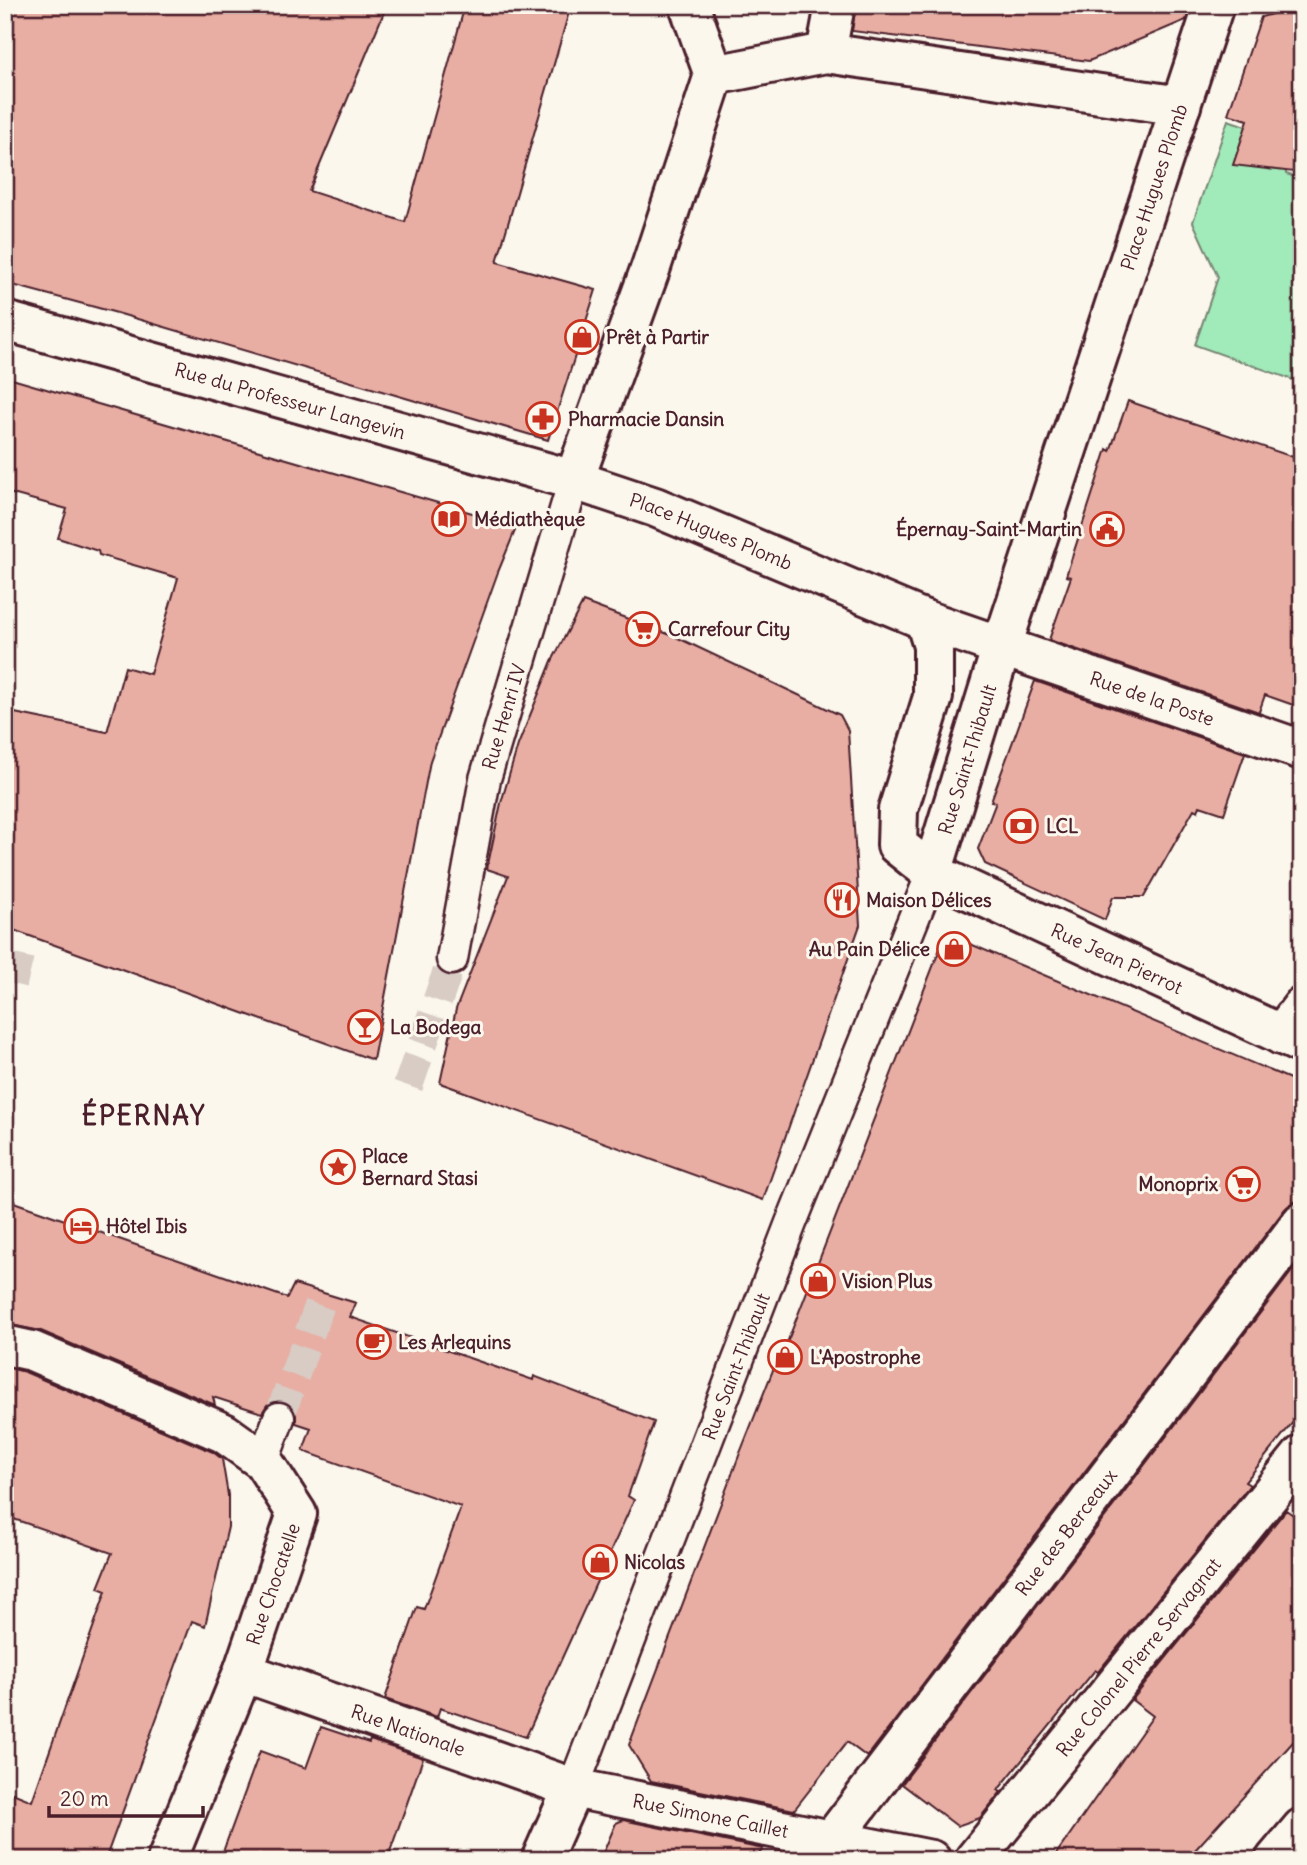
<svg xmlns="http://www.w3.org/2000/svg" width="1307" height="1865" font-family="Delius,sans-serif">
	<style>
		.green { fill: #a1eab9; stroke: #768472; stroke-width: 2 }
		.building { fill: #e8aea3; stroke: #4a1f2b; stroke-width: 2 }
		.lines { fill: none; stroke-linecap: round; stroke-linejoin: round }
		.pedestrian-tunnel { stroke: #d8ccc5; stroke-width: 30; stroke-dasharray: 30 15; stroke-linecap: butt }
		.pedestrian-casing { stroke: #4a1f2b; stroke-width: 35 }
		.minor-casing { stroke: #4a1f2b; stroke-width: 44 }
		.secondary-casing { stroke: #4a1f2b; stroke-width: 44 }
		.pedestrian { stroke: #fbf7ec; stroke-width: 30 }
		.minor { stroke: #fbf7ec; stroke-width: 38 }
		.secondary { stroke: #fbf7ec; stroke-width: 38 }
		.labels { text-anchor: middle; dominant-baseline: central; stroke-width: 6; stroke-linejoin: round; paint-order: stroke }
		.street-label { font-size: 19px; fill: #4a1f2b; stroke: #fbf7ec }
		.poi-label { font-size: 19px; font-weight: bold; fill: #4a1f2b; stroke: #fbf7ec; text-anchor: start }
		.district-label { font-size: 26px; font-weight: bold; letter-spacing: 2px; fill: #4a1f2b; stroke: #fbf7ec }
	</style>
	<rect width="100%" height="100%" fill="#fbf7ec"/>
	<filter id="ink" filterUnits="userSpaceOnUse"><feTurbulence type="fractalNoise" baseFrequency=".0143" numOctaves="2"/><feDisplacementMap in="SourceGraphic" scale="14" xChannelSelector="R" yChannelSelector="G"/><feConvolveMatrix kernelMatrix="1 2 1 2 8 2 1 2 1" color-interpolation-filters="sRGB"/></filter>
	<g filter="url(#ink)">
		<path class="green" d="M1228,120L1284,139L1286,174L1302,179V383L1195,345L1218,277L1193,222Z"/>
		<path class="building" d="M5,5H387L309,191L405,222L465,5H571L497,262L596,290L548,440L117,313L5,283Z
			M856,5H1191L1186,20L1089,61L852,31Z
			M1302,6V173L1233,165L1248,120L1228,114L1261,17Z
			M5,377L517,526L498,572L430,761L373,1060L5,927V711L107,732L125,667L150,674L178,578L99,555L98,551L58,538L67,509L5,492Z
			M1128,401L1302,460V708L1265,695L1259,712L1049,640L1071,577L1066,576L1107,449L1110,451Z
			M583,602L676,637L809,700L840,715L848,730L860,925L763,1200L440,1083L456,1009L508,876L487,869L501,803L518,745L552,661Z
			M1035,681L1245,753L1224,814L1200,806L1198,811L1194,809L1144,897H1113L1105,920L985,864L978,849L996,802L991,801Z
			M956,938L1302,1084V1201L1293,1202L1285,1209L867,1757L847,1742L794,1810L651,1781L629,1745L740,1453L775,1365L778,1366L941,946Z
			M5,1199L287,1298L294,1284L356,1303L350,1317L533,1380L534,1376L654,1422L628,1496L634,1500L526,1737L440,1708L437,1717L385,1699L417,1607L424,1609L461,1507L303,1451L311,1428L296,1423V1414L293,1407L286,1402L275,1401L267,1405L262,1413L213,1397L215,1405L41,1331L5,1324Z
			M1302,1258V1411L1245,1482L1250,1485L1098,1672L1095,1670L998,1790L1001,1792L980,1818L957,1826L902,1784Z
			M5,1367L25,1372L213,1452L222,1459L228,1495V1527L205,1626L192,1621L105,1860H5V1790L32,1801L106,1591L98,1588L112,1553L5,1516Z
			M1286,1510L1302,1521V1732L1186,1860H1052L1153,1716L1132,1700Z
			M321,1727L369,1743L370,1740L423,1758L387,1860H220L260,1751L306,1768Z
			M623,1820L763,1849L754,1860H600L616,1823Z"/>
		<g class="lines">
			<path class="pedestrian-tunnel" d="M5,967L30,973
				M408,1086L452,959
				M279,1418L324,1293"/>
			<g class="pedestrian-casing">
				<g id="pedestrian">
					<path id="s1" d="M452,959L485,779L574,480"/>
					<path d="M263,1461L279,1418"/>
					<path id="s2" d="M573,1788L791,1223L932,873"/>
				</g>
			</g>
			<g class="minor-casing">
				<g id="minor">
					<path d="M689,5L714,75"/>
					<path d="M826,53L835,5"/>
					<path d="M714,75L826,53L1181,106"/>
					<path id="s3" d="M5,321L574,480L655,507L925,620L1302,750"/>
					<path d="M574,480L651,267L714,75"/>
					<path id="s4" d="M925,620L933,646V697L898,810L897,845L932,873L1302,1044"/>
					<path id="s5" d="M932,873L1002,646L1214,5"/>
					<path d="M1281,1035L1302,1007"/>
					<path d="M5,1345L32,1351L224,1433L263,1461L297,1514L243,1672L167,1860"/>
					<path id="s6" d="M243,1672L573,1788L931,1860"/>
					<path id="s7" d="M831,1841L1302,1222"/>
					<path d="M541,1860L573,1788"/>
					<path id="s8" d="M974,1860L1302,1455"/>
				</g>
			</g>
			<g class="secondary-casing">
				<path id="secondary" d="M1275,1860L1302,1828"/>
			</g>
			<use href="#pedestrian" class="pedestrian"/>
			<use href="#minor" class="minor"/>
			<use href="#secondary" class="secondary"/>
		</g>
	</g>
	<defs>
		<g id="shop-ring" transform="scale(1.75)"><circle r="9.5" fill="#fbf7ec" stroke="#c8321e" stroke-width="1.5"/><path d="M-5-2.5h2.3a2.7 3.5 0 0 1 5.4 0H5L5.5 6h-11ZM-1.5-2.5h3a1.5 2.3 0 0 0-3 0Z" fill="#c8321e"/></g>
		<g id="pharmacy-ring" transform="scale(1.75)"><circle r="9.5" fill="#fbf7ec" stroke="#c8321e" stroke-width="1.5"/><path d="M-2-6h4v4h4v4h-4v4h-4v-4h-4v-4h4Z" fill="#c8321e"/></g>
		<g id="library-ring" transform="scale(1.75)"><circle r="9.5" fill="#fbf7ec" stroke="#c8321e" stroke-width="1.5"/><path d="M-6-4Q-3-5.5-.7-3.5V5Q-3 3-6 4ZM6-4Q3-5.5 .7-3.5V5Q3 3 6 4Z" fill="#c8321e"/></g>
		<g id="civic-ring" transform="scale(1.75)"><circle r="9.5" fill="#fbf7ec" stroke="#c8321e" stroke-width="1.5"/><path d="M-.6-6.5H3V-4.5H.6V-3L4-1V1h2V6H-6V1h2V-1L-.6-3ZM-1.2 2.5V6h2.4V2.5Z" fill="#c8321e"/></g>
		<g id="supermarket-ring" transform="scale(1.75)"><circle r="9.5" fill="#fbf7ec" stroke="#c8321e" stroke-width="1.5"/><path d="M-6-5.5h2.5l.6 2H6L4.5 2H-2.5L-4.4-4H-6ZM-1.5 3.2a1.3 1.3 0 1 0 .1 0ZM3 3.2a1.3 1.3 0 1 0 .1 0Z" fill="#c8321e"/></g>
		<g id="bank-ring" transform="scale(1.75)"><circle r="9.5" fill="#fbf7ec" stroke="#c8321e" stroke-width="1.5"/><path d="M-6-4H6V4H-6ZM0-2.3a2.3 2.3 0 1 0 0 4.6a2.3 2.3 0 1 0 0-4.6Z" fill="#c8321e"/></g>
		<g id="restaurant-ring" transform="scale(1.75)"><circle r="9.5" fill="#fbf7ec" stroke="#c8321e" stroke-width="1.5"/><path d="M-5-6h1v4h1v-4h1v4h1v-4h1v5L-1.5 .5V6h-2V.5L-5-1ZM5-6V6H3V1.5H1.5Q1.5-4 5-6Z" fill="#c8321e"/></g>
		<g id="bar-ring" transform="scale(1.75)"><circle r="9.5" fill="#fbf7ec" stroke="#c8321e" stroke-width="1.5"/><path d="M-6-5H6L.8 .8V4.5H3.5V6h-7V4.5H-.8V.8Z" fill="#c8321e"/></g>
		<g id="sight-ring" transform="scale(1.75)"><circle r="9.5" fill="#fbf7ec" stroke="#c8321e" stroke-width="1.5"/><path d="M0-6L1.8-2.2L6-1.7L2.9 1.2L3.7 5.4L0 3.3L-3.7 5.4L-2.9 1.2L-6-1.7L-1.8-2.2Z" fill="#c8321e"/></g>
		<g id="hotel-ring" transform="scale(1.75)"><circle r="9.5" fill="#fbf7ec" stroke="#c8321e" stroke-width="1.5"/><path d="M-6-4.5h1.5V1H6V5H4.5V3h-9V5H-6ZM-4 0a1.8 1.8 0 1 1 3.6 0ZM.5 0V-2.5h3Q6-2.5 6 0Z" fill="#c8321e"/></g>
		<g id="cafe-ring" transform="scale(1.75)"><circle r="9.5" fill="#fbf7ec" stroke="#c8321e" stroke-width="1.5"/><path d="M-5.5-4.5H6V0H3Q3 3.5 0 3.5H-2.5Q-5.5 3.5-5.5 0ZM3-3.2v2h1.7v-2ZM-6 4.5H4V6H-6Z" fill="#c8321e"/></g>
	</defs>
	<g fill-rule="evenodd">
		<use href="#shop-ring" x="582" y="337"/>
		<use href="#pharmacy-ring" x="543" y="419"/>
		<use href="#library-ring" x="449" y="519"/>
		<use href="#civic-ring" x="1107" y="529"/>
		<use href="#supermarket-ring" x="643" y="629"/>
		<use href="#bank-ring" x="1021" y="826"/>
		<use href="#restaurant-ring" x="842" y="900"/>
		<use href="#shop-ring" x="954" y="949"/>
		<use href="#bar-ring" x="365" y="1027"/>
		<use href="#sight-ring" x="338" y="1167"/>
		<use href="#supermarket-ring" x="1243" y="1184"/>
		<use href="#hotel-ring" x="81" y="1226"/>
		<use href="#shop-ring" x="818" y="1281"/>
		<use href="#cafe-ring" x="374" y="1342"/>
		<use href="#shop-ring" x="785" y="1357"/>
		<use href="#shop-ring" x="600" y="1562"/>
	</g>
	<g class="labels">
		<g class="street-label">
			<text stroke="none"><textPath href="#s5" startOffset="721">Place Hugues Plomb</textPath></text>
			<text stroke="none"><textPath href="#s3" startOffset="296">Rue du Professeur Langevin</textPath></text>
			<text stroke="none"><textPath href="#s3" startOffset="737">Place Hugues Plomb</textPath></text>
			<text stroke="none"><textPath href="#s3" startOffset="1209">Rue de la Poste</textPath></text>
			<text stroke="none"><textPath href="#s1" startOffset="248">Rue Henri IV</textPath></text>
			<text stroke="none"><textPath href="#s5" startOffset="119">Rue Saint-Thibault</textPath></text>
			<text stroke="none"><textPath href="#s4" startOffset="480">Rue Jean Pierrot</textPath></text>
			<text stroke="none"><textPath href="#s2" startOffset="452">Rue Saint-Thibault</textPath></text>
			<text stroke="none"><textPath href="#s7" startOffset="388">Rue des Berceaux</textPath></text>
			<text transform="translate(273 1584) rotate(-71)">Rue Chocatelle</text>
			<text stroke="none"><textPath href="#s8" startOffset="261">Rue Colonel Pierre Servagnat</textPath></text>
			<text stroke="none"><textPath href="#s6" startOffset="175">Rue Nationale</textPath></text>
			<text stroke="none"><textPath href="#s6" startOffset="490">Rue Simone Caillet</textPath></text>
		</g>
		<g class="poi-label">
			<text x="606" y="337">Prêt à Partir</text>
			<text x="568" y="419">Pharmacie Dansin</text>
			<text x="474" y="519">Médiathèque</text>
			<text x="1082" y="529" text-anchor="end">Épernay-Saint-Martin</text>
			<text x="668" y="629">Carrefour City</text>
			<text x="1046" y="826">LCL</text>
			<text x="866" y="900">Maison Délices</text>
			<text x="930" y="949" text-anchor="end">Au Pain Délice</text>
			<text x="390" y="1027">La Bodega</text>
			<text x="362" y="1156">Place<tspan x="362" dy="22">Bernard Stasi</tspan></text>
			<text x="1218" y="1184" text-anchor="end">Monoprix</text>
			<text x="106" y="1226">Hôtel Ibis</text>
			<text x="842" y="1281">Vision Plus</text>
			<text x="398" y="1342">Les Arlequins</text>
			<text x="810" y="1357">L'Apostrophe</text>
			<text x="624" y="1562">Nicolas</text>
		</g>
		<g class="district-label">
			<text x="144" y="1115">ÉPERNAY</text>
		</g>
	</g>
	<rect width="1307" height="1865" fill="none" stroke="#fbf7ec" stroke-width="28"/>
	<rect x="14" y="14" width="1279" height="1837" fill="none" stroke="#4a1f2b" stroke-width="2.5" filter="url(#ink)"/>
	<path d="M49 1806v10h154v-10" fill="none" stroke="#4a1f2b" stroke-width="3.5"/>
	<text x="60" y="1806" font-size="21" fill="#4a1f2b" stroke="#fbf7ec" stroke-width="5" paint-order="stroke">20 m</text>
</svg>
